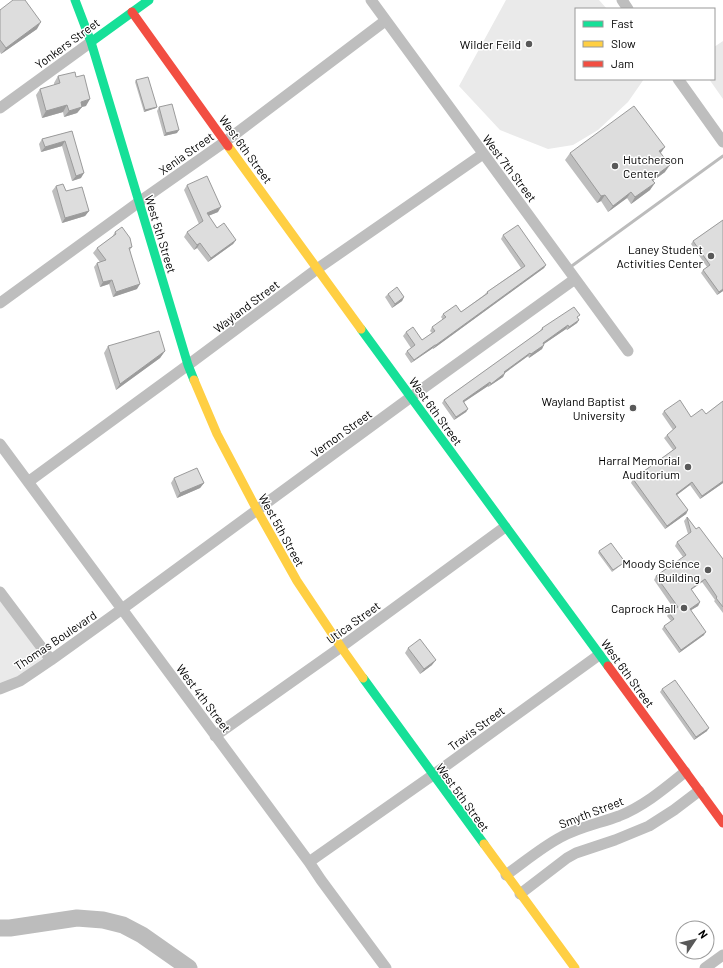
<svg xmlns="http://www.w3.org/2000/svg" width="723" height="968" font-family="Barlow,sans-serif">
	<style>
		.green { fill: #eaeaea }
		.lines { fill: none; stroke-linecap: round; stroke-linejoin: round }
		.stream { stroke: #bcbcbc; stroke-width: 3 }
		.river { stroke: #bcbcbc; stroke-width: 17 }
		.street { stroke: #bebebe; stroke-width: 11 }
		.fast { stroke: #16e098; stroke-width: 9 }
		.slow { stroke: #ffcf43; stroke-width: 9 }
		.jam { stroke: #f24e42; stroke-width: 9 }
		.wall { fill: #bebebe }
		.shaded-wall { fill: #9b9b9b }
		.building { fill: #ddd; stroke: #9b9b9b }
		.poi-dot { fill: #595959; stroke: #fff; stroke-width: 1.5 }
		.labels { text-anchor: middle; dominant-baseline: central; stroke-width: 3; stroke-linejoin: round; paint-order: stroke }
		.street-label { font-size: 12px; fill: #000; stroke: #fff }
		.poi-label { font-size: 12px; fill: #000; stroke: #fff; text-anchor: end }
	</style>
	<rect width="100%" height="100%" fill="#fff"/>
	<path class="green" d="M506,0H599L607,9H576V79H644L628,102L598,130L573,145L548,149L500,130L459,86Z
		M723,41V99L709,79H714V47Z
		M0,595L49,660L0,687Z"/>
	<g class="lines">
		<path class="stream" d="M569,268L723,156"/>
		<path class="river" d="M0,928H10L77,918L103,920L123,925L142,935L189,968"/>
		<path class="street" d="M371,0L628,351
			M622,0L628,9
			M678,79L723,142
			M0,108L91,42
			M0,303L139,202L226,141L385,21
			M0,444L309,862L321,880L386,968
			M28,482L188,365L317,269L483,154
			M0,592L51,660
			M0,689L20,681L51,660L122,609L411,397L575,279
			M215,736L341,647L505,527
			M309,862L433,775L599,655
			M506,875C523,863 542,847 561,837C579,827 600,823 619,816C644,806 664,789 685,772
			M520,894L567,858L576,853L615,840L649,826L674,810L699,791
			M705,968L723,955"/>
		<path class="fast" d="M75,0L91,42L188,365L194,380
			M91,42L149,0
			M361,329L608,666
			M363,678L484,844"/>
		<path class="slow" d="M228,146L361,329
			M194,380L217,434L257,510L297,581L341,647L363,678
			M484,844L575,968"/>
		<path class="jam" d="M132,12L228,146
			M608,666L723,823"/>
	</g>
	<path class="wall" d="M0,10L37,29L1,54L0,52Z
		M58,76L86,106L82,107L77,113L64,117L63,112L42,118L36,95L40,89L54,85V83Z
		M136,80L157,107L156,108L144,112L135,82Z
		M159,107L177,133L164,136L157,111Z
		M72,131L81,178L72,181L62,146L41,152L39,144L42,139Z
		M570,153H661L665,172L653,181L650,190L631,204L627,198L608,212L601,201L597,203L565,160Z
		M187,185L218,212L208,216L217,228L236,240L233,244L208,262L197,248L194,250L184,237L187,232L199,224L184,190Z
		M56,186L66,191L89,211L85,216L62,223L52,191Z
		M723,220V291L717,295L701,273L703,270L707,267L691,244L693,241Z
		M115,232L132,247L130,250L137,289L113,297L109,284L100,287L94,267L97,263L100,262L93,253L97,248L112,237Z
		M503,235L546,265L544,268L433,349V348L411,363L405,354L407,351L411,348L403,336L406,332L422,340L432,333L430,331L432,327L443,320L441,317L443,314L461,312L484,295L487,292L521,268L501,239Z
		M388,294L404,297L402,301L392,308L385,297Z
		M578,318L579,320L577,323L567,330L566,329L544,344L542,349L529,358L528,356L505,373L503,377L488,387V386L464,402L468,409L466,412L454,420L442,403L444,400L539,332L542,328Z
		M108,346L165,351L160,358L116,390L104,353Z
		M723,401V483L700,499L690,485L677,495L688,510L686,514L665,529L631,483L633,479L673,450L664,438L667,435L673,430L662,414L664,411L691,417L706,414Z
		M174,478L204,483L200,488L177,498L171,483Z
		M687,517L696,529L723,559V613L714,601L715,600L702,582L691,590L700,602L698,606L691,610L704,635L679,653L662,629L664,626L671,621L667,616L669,613L674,609L654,580L656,576L683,557L675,546L677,542L688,534L684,521Z
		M599,551L625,562L624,563L612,572L598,553Z
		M408,648L432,665L420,674L405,653Z
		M662,689L707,731L694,740L660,692Z"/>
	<path class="shaded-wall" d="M41,22L37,29L1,54L6,48Z
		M90,99L86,106L76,108L81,102Z
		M67,105L63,112L42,118L46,111Z
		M82,107L77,113L64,117L69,111Z
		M157,107L156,108L144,112L145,110Z
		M179,130L177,133L164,136L166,133Z
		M65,141L62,146L41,152L45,147Z
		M665,147L660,154L659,151Z
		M670,165L665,172L647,185L651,179Z
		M84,173L81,178L72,181L76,176Z
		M655,183L650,190L631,204L635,197Z
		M631,192L627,198L608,212L613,206Z
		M605,195L601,201L597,203L601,196Z
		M221,207L218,212L203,218L207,213Z
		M89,211L85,216L62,223L65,218Z
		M236,240L233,244L208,262L211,258Z
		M200,243L197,248L194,250L197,245Z
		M546,265L544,268L433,349L436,345Z
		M112,280L109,284L100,287L103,282Z
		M140,284L137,289L113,297L116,292Z
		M723,289V291L717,295L719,292Z
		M404,297L402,301L392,308L395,304Z
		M579,320L577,323L567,330L569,327Z
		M568,325L566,329L541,346L543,343Z
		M435,345L433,348L411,363L414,360Z
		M544,345L542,349L529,358L531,354Z
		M165,351L160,358L116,390L120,384Z
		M530,353L528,356L502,375L504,372Z
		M505,373L503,377L488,387L491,384Z
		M490,382L488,386L461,404L463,401Z
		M468,409L466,412L454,420L456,417Z
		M723,481V483L700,499L702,496Z
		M692,482L690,485L674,497L676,494Z
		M204,483L200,488L177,498L180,493Z
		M688,510L686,514L665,529L667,526Z
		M705,579L702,582L688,592L691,589Z
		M700,602L698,606L688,612L690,609Z
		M706,632L704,635L679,653L681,650Z
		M436,660L432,665L420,674L424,669Z
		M709,728L707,731L694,740L696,737Z"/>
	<path class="building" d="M13,0H25L41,22L6,48L0,40V10Z
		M75,72L76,77L84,75L90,99L81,102L82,107L69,111L67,105L46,111L40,89L60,83L58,76Z
		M148,77L157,107L145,110L136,80Z
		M172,104L179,130L166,133L159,107Z
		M634,106L665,147L659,151L670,165L651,179L655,183L635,197L631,192L613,206L605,195L601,196L570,153Z
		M72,131L84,173L76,176L65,141L45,147L42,139Z
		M207,176L221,207L207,213L217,228L224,223L236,240L211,258L200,243L197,245L187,232L203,221L187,185Z
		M63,184L66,191L82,187L89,211L65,218L56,186Z
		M723,220V289L719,292L703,270L710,265L693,241Z
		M518,225L546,265L436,345H435L414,360L407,351L415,345L406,332L413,327L422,340L435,331L432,327L446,317L443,314L456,305L461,312L488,293L487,292L525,266L503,235Z
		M122,227L130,238L132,247L129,248L140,284L116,292L112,280L103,282L97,263L106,260L97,248L116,234L115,232Z
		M397,287L404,297L395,304L388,294Z
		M574,307L580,315L577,317L579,320L569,327L568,325L543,343L544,345L531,354L530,353L504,372L505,373L491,384L490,382L463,401L468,409L456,417L444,400L543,329L542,328Z
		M159,331L165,351L120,384L108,346Z
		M680,400L691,417L702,409L706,414L723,401V481L702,496L692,482L676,494L688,510L667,526L633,479L676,448L667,435L676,427L664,411Z
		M197,468L204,483L180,493L174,478Z
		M687,517L696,529L699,527L723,559V607L716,598L717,597L705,579L691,589L700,602L690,609L706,632L681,650L664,626L674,619L669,613L678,607L656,576L686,555L677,542L691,532Z
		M611,543L625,562L613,570L599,551Z
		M420,639L436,660L424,669L408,648Z
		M675,680L709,728L696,737L662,689Z"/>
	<g class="poi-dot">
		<circle cx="529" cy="44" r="4"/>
		<circle cx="615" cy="166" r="4"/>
		<circle cx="711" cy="256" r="4"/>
		<circle cx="633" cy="408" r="4"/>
		<circle cx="688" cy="467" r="4"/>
		<circle cx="708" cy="570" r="4"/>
		<circle cx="684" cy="608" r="4"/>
	</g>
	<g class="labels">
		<g class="street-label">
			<text transform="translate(67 43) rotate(-36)">Yonkers Street</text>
			<text transform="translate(246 149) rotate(54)">West 6th Street</text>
			<text transform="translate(186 153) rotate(-35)">Xenia Street</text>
			<text transform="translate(510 168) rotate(53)">West 7th Street</text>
			<text transform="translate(161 234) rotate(73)">West 5th Street</text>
			<text transform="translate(246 306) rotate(-37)">Wayland Street</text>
			<text transform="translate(436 411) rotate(54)">West 6th Street</text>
			<text transform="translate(341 433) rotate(-36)">Vernon Street</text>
			<text transform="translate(282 530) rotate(61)">West 5th Street</text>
			<text transform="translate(353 622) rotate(-36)">Utica Street</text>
			<text transform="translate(55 640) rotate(-34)">Thomas Boulevard</text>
			<text transform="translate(628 673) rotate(54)">West 6th Street</text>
			<text transform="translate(204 698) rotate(53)">West 4th Street</text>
			<text transform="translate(476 728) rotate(-36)">Travis Street</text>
			<text transform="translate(463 797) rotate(54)">West 5th Street</text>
			<text transform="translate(591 812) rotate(-21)">Smyth Street</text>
		</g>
		<g class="poi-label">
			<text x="521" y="44">Wilder Feild</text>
			<text x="623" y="159" text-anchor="start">Hutcherson<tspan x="623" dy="14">Center</tspan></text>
			<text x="703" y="249">Laney Student<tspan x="703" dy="14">Activities Center</tspan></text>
			<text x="625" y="401">Wayland Baptist<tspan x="625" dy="14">University</tspan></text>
			<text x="680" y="460">Harral Memorial<tspan x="680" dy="14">Auditorium</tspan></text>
			<text x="700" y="563">Moody Science<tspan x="700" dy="14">Building</tspan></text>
			<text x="676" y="608">Caprock Hall</text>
		</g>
	</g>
	<rect x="575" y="8" width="140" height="72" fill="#ffffff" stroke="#999999"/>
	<rect x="583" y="21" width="20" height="6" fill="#16e098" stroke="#999999"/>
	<text x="611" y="28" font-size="12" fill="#000000">Fast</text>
	<rect x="583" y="41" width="20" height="6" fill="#ffcf43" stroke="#999999"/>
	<text x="611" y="48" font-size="12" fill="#000000">Slow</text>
	<rect x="583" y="61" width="20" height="6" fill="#f24e42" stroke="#999999"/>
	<text x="611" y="68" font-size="12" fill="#000000">Jam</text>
	<g transform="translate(695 940) rotate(55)"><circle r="19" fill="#ffffff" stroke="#999999"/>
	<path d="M0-3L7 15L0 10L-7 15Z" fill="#595959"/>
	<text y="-6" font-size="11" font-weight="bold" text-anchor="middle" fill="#000000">N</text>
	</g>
</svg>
